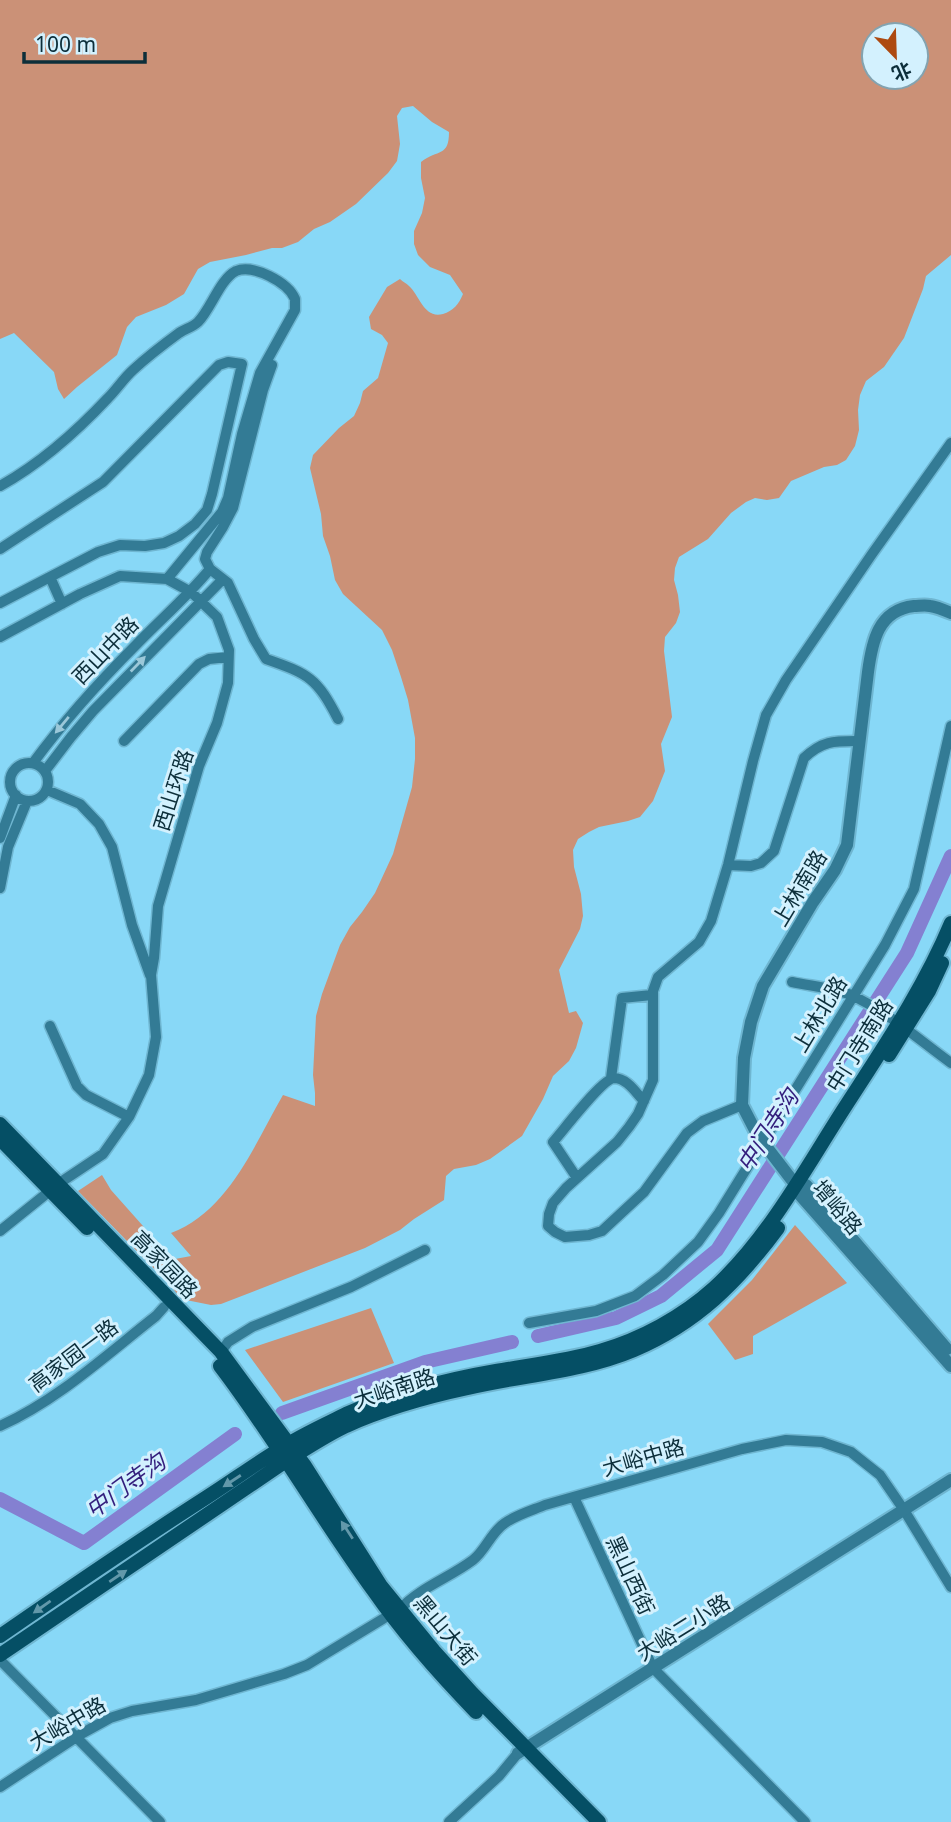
<svg xmlns="http://www.w3.org/2000/svg" width="951" height="1822" font-family="'Noto Sans','Noto Sans SC',sans-serif">
	<style>
		.green { fill: #cb9177; fill-rule: evenodd }
		.lines { fill: none; stroke-linecap: round; stroke-linejoin: round }
		.river { stroke: #8480d1; stroke-width: 14 }
		.minor-casing { stroke: #6fb6d1; stroke-width: 13 }
		.tertiary-casing { stroke: #6fb6d1; stroke-width: 16 }
		.secondary-casing { stroke: #6fb6d1; stroke-width: 18 }
		.minor { stroke: #337b95; stroke-width: 10 }
		.tertiary { stroke: #337b95; stroke-width: 12 }
		.secondary { stroke: #054f65; stroke-width: 14 }
		.oneway { fill: #9bc8d9 }
		.oneway2 { fill: #6298aa }
		.labels { text-anchor: middle; dominant-baseline: central; stroke-width: 6; stroke-linejoin: round; paint-order: stroke }
		.street-label { font-size: 21px; fill: #0c2e3a; stroke: #d3f1fe }
		.water-label { font-size: 23px; font-style: italic; fill: #331e7d; stroke: #d3f1fe }
	</style>
	<rect width="100%" height="100%" fill="#88d8f7"/>
	<path class="green" d="M0,0H951V255L926,276L923,289L904,338L884,367L866,381L860,395L858,410L859,430L855,446L846,460L837,465L824,467L791,481L779,498L767,500L755,498L746,502L731,513L708,539L679,557L675,568L674,580L678,595L680,612L676,623L665,637L664,651L672,717L661,744L665,771L653,801L640,817L628,821L599,827L589,832L578,839L573,850L574,867L581,894L583,916L580,929L559,970L569,1013L576,1011L583,1023L576,1048L569,1061L553,1076L543,1099L522,1136L490,1159L476,1165L454,1169L446,1176L444,1200L414,1219L400,1230L365,1248L221,1304L211,1305L181,1299L171,1286L78,1191L102,1175L111,1190L143,1226L149,1236L175,1259L191,1256L171,1233C229,1211 254,1145 283,1095L315,1106V1093L313,1075L316,1016L322,994L340,945L350,927L362,912L375,893L393,854L412,787L415,759V738L408,700L401,677L392,650L382,630L343,594L335,580L330,556L323,536L321,514L310,468L313,455L339,428L354,416L360,403L363,391L378,378L388,343L382,335L371,329L369,317L387,287L400,279C403,282 406,283 409,286C420,296 424,319 443,314C453,311 459,304 463,294L450,275L430,267L418,255L414,244V231L422,213L425,198L421,178V162C438,149 449,157 449,132L432,122L413,106L402,108L397,116L400,144L397,161L388,173L356,204L330,222L314,229L298,242L282,248H272L246,255L210,262L198,269L184,294L166,305L136,317L127,327L117,355L77,387L64,399L58,389L54,372L14,333L0,339ZM916,35V77H874V35Z
		M795,1225L847,1283L753,1336V1354L735,1360L708,1324L752,1280Z
		M371,1308L394,1363L283,1402L245,1350Z"/>
	<g class="lines">
		<path class="river" d="M538,1336L616,1318L661,1296L717,1250L907,953L951,856
			M282,1413L425,1362L512,1342
			M0,1499L84,1543L235,1434"/>
		<g class="minor-casing">
			<path id="minor" d="M272,365L263,390L233,508L223,527L207,552L205,559L210,569L228,583L254,639L266,659C309,674 317,678 338,719
				M0,486C40,464 77,431 108,398C117,389 124,378 133,370C147,357 164,344 179,333C185,329 193,327 198,322C211,309 220,279 236,271C253,264 288,282 295,299C295,300 295,308 295,310L260,373L242,434L228,498L222,512L167,579
				M0,549L103,482L219,365L228,362L242,364L212,494L207,510L195,524L179,536L164,543L145,546L120,545L98,552L0,603
				M50,577L62,604
				M0,637L80,594L120,576L167,579L191,592L217,617L229,650L228,683L217,723L199,766L158,906L154,958L151,975L156,1037L149,1075L129,1117L103,1154L58,1184
				M124,741L199,664L209,659L228,657
				M10 782a19 19 0 1 1 38 0a19 19 0 1 1-38 0Z
				M33,763C64,721 98,683 135,646C160,620 187,597 210,569
				M45,771L71,737L93,711L222,580
				M47,790L80,804L99,824L112,847L132,925L150,975
				M0,838L16,795
				M728,865L751,866L761,863L774,851L804,758C823,740 835,741 860,741
				M0,888L8,847L27,801
				M792,982C810,986 835,988 851,995C888,1012 918,1039 951,1063
				M50,1026L77,1086L86,1095L129,1117
				M611,1078L622,998L652,995
				M742,1105L703,1121L687,1133L644,1192L602,1231L589,1235L565,1237L555,1232L548,1226L549,1214L553,1203L566,1188L617,1142L629,1127L638,1114L653,1080V991L658,977L699,942L711,921L728,865L753,761L766,715L786,680L872,554L951,443
				M577,1178L553,1142C563,1131 602,1079 614,1078C627,1078 636,1093 644,1101
				M0,1231L51,1190
				M529,1323L596,1311L635,1296L663,1275L698,1242L719,1213L885,945L914,889L951,726
				M221,1352L228,1342L252,1327L351,1287L425,1250
				M0,1426C58,1400 106,1355 156,1316L164,1307
				M574,1497L653,1668L805,1822
				M400,1609C421,1587 449,1578 473,1560C486,1550 491,1532 505,1523C516,1515 533,1510 545,1505L742,1449L786,1440L822,1442L851,1452L880,1475L904,1510L951,1587
				M0,1660L160,1822
				M0,1787L81,1734L110,1718L132,1711L196,1700L284,1674L307,1665L391,1614
				M449,1822L499,1776L518,1753"/>
		</g>
		<g class="tertiary-casing">
			<path id="tertiary" d="M951,613C944,610 937,607 930,606C925,605 919,606 914,606C878,610 872,642 868,672L847,845L835,870L813,902L763,986L751,1022L744,1058L742,1105L758,1136L795,1184L800,1195L951,1366
				M795,1184L806,1185L947,1349
				M518,1753L951,1480"/>
		</g>
		<g class="secondary-casing">
			<path id="secondary" d="M889,1055L929,991L942,963
				M0,1124L221,1352L305,1466L381,1586L434,1651L472,1693L599,1822
				M0,1139L87,1228
				M220,1366C275,1438 320,1517 373,1590C403,1633 439,1674 476,1712
				M0,1636C68,1589 137,1542 207,1497C232,1481 255,1464 280,1449C299,1436 326,1424 346,1414C394,1393 444,1380 496,1371C530,1365 566,1361 600,1351C641,1339 682,1317 714,1288C769,1237 805,1169 845,1107C883,1048 924,988 951,923
				M0,1655L286,1461C306,1449 325,1436 346,1426C384,1409 426,1397 468,1388C522,1375 582,1372 634,1350C697,1323 738,1282 778,1228"/>
		</g>
		<use href="#minor" class="minor"/>
		<use href="#tertiary" class="tertiary"/>
		<use href="#secondary" class="secondary"/>
	</g>
	<defs><path id="oneway-solid" d="M-6-.8H1V-3.2L6.5 0L1 3.2V.8H-6Z" transform="scale(1.75)"/></defs>
	<g class="oneway">
		<use href="#oneway-solid" transform="translate(138 664) rotate(-46)"/>
		<use href="#oneway-solid" transform="translate(62 725) rotate(130)"/>
	</g>
	<g class="oneway2">
		<use href="#oneway-solid" transform="translate(232 1481) rotate(147)"/>
		<use href="#oneway-solid" transform="translate(347 1530) rotate(-123)"/>
		<use href="#oneway-solid" transform="translate(118 1576) rotate(-34)"/>
		<use href="#oneway-solid" transform="translate(42 1607) rotate(145)"/>
	</g>
	<g class="labels">
		<g class="street-label">
			<text transform="translate(105 650) rotate(-46)">西山中路</text>
			<text transform="translate(173 790) rotate(-72)">西山环路</text>
			<text transform="translate(799 888) rotate(-59)">上林南路</text>
			<text transform="translate(819 1014) rotate(-59)">上林北路</text>
			<text transform="translate(859 1045) rotate(-58)">中门寺南路</text>
			<text transform="translate(838 1207) rotate(50)">增峪路</text>
			<text transform="translate(165 1264) rotate(46)">高家园路</text>
			<text transform="translate(73 1355) rotate(-37)">高家园一路</text>
			<text transform="translate(394 1388) rotate(-18)">大峪南路</text>
			<text transform="translate(643 1457) rotate(-16)">大峪中路</text>
			<text transform="translate(631 1575) rotate(65)">黑山西街</text>
			<text transform="translate(683 1627) rotate(-32)">大峪二小路</text>
			<text transform="translate(446 1630) rotate(50)">黑山大街</text>
			<text transform="translate(67 1723) rotate(-30)">大峪中路</text>
		</g>
		<g class="water-label">
			<text transform="translate(767 1130) rotate(-57)">中门寺沟</text>
			<text transform="translate(125 1485) rotate(-36)">中门寺沟</text>
		</g>
	</g>
	<g transform="translate(895 56) rotate(157)"><circle r="33" fill="#d3f1fe" stroke="#83a3b0" stroke-width="2"/>
	<path d="M0-5L12 26L0 18L-12 26Z" fill="#ad4a11"/>
	<text y="-10" font-size="19" font-weight="bold" text-anchor="middle" fill="#0c2e3a">北</text>
	</g>
	<path d="M24 52v10h121v-10" fill="none" stroke="#0c2e3a" stroke-width="3.5"/>
	<text x="35" y="52" font-size="21" fill="#0c2e3a" stroke="#d3f1fe" stroke-width="5" paint-order="stroke">100 m</text>
</svg>
